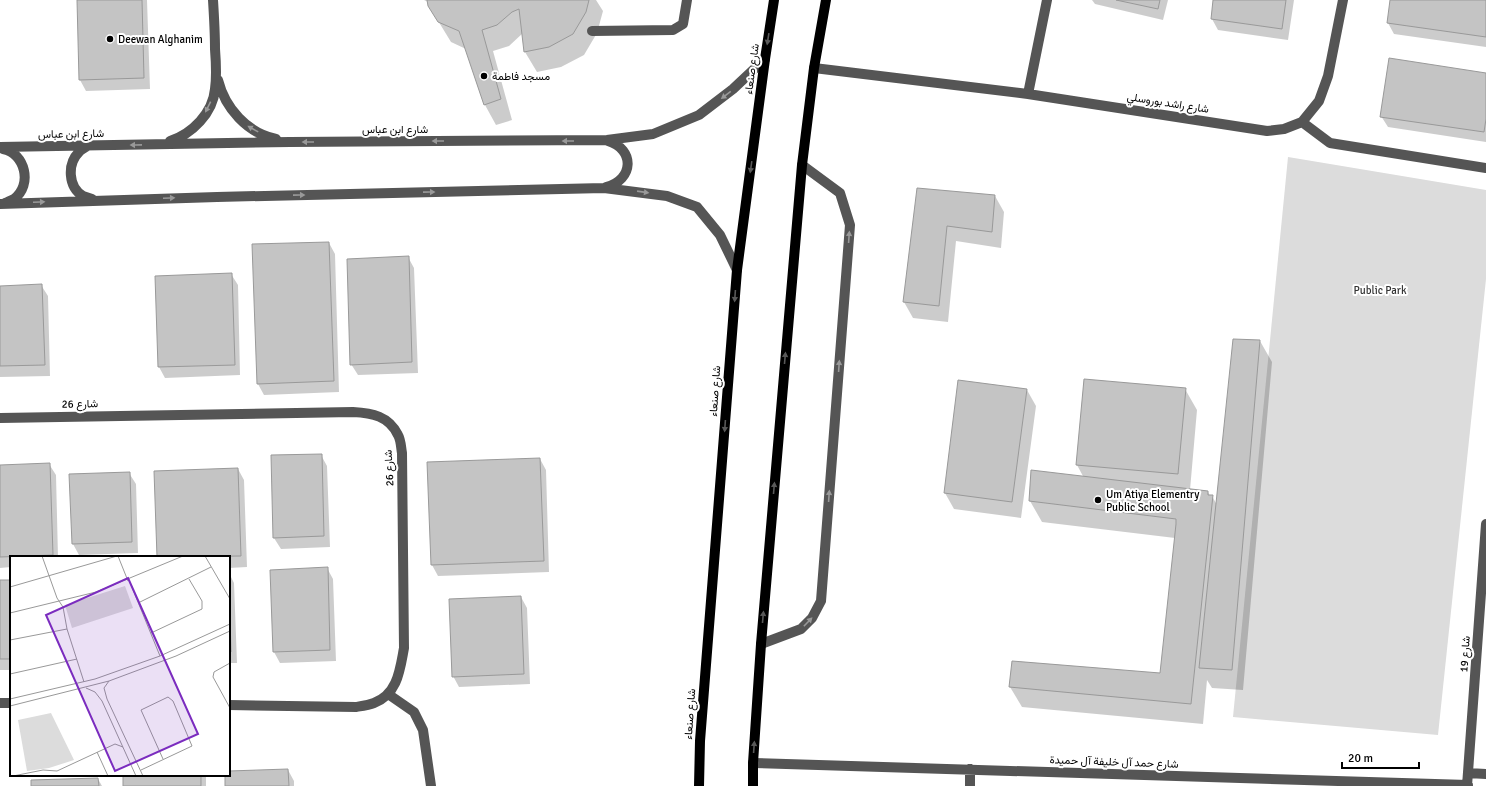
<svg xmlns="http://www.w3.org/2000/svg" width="1486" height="786" font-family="Signika,Vazirmatn,sans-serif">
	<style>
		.green { fill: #dcdcdc }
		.shadow { fill: #0003 }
		.building { fill: #c4c4c4; stroke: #999 }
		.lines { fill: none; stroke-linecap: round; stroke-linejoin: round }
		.minor { stroke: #555; stroke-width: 10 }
		.major { stroke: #000; stroke-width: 10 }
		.oneway { fill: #595959 }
		.oneway2 { fill: #999 }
		.poi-dot { fill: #000; stroke: #fff; stroke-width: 1.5 }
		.labels { text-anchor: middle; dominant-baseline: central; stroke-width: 4; stroke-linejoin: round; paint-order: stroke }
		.poi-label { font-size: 11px; fill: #000; stroke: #fff; text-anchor: start }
		.street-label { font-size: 11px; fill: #000; stroke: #fff }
		.park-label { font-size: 11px; fill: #333; stroke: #fff }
		.inset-road { fill: none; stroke: #999; stroke-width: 1 }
		.view { fill: #7b2cbf; fill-opacity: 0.15; stroke: #7b2cbf; stroke-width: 2 }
		.inset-edge { fill: none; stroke: #000; stroke-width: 2 }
	</style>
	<rect width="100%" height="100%" fill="#fff"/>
	<path class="green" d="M1288,157L1486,190V279L1438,735L1233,717Z"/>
	<path class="shadow" d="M78,0H147L150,89L86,91L80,80Z
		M424,0H596L603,11L597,33L584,55L561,67L537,72L525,52L523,33L509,46L493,51L512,120L496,125L485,105L466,49L451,42L429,6L428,2Z
		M1092,0H1168L1163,20L1095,4Z
		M1214,0H1294L1288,40L1218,30L1212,19Z
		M1391,0H1486V47L1394,34L1388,23Z
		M1486,74V142L1388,127L1381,116Z
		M918,189L995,196L1004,212L1001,248L956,241L948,322L913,318L904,302Z
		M329,243L335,254L339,392L264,395L258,384Z
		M408,257L414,268L418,373L358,375L351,364Z
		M231,274L238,285L240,375L165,378L159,367L156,277Z
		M41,285L48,296L50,376L0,377V287Z
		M1260,341L1272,362L1243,690L1212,688L1207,680L1203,724L1022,707L1010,687L1161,674L1175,538L1042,522L1030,501L1084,478L1077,465L1084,380L1185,389L1197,410L1190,490L1208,492L1210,496H1212L1217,505Z
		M1027,390L1036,406L1021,518L954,509L945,493Z
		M321,455L327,466L330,547L281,549L274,538Z
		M540,459L546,470L549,572L438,576L432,565L428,463Z
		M49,464L56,475L58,557H11V567L0,568V466Z
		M238,469L244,480L247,567L229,568V557H158L155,472Z
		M129,473L136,484L138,553L79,555L73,544L70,475Z
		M327,568L333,579L336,661L280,663L274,652Z
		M229,573L234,583L237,663H229Z
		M0,581H11V670H0Z
		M521,597L527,608L530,684L459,687L453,676Z
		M288,770L294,781V786H226V775H229V772Z
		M124,775H206V786H124Z
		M98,779L102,786H32Z"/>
	<path class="building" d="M77,0H142L144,78L79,80Z
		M427,0H589L586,12L573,34L549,47L524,52L519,9L512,12L497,25L482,30L501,99L484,105L459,31L438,22L428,6Z
		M1116,0H1160L1158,9Z
		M1213,0H1286L1282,29L1211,19Z
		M1390,0H1486V37L1387,23Z
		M1389,58L1486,73V119L1484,132L1380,117Z
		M917,188L995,195L992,232L947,226L939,306L903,302Z
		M329,242L334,381L257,384L252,244Z
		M409,256L412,362L350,365L347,259Z
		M232,273L235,365L158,367L155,276Z
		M42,284L45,365L0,366V286Z
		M1233,339L1260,340L1232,670L1199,668Z
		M1084,379L1186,388L1178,474L1076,465Z
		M958,380L1027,389L1012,502L944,493Z
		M322,454L324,536L273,538L271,455Z
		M540,458L544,561L431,565L427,462Z
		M50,463L53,555L0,557V465Z
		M238,468L241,556L157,557L154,471Z
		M1031,470L1208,491V495H1213L1191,704L1009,687L1012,661L1160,673L1176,524V519L1029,501Z
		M130,472L132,542L72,544L69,474Z
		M328,567L330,650L273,652L270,570Z
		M0,580H11V659H0Z
		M229,584L231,652H229Z
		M521,596L524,674L452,677L449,599Z
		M288,769L289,786H225V775H229V771Z
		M123,775H201V786H123Z
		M98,778L99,786H31V780Z"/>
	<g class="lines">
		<path class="minor" d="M592,31L673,30L683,24L687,0
			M814,68L1028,94L1267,131L1284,129L1302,122L1319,101L1328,76L1343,0
			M218,80C225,108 247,133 276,139
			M1028,94L1047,0
			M1302,122L1330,143L1486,168
			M170,141C192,134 213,113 215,89C217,75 216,62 215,49C215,33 214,16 213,0
			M89,145C86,147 81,149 79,152C67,164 68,187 83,196C86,197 89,198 92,199
			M0,147L290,142L607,140L653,134L699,115L733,89L765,59
			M3,149C25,153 33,185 14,199C12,200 8,202 5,203
			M606,187C634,180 635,149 608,141
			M0,204L217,197L604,188L667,196L697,207L720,235L737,270
			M0,418L353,412C372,413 389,416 398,435C401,440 401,448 402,453L404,648C400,669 398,694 374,703C369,705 362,706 356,707L229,705
			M761,644L801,629L812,618L821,601L850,225L840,193L802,165
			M388,694L414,712L423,730L431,786
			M0,703H11
			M753,763L1468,785
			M970,769V786
			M1468,773L1486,774
			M1467,786L1486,524"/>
		<path class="major" d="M699,786L700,741L737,270L765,59L774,0
			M753,786V763L761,644L802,165L814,68L826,0"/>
	</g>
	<defs><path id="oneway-solid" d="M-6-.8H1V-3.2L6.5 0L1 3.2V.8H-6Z"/></defs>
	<g class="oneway">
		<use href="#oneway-solid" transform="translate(768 39) rotate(99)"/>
		<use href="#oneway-solid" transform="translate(751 167) rotate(98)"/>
		<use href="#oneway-solid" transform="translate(735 296) rotate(94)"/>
		<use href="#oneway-solid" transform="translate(785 358) rotate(-85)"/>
		<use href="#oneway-solid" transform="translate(725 426) rotate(94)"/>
		<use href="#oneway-solid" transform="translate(774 488) rotate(-85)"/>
		<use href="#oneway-solid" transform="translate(763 617) rotate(-85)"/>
		<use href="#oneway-solid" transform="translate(754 747) rotate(-86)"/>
	</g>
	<g class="oneway2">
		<use href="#oneway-solid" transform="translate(726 95) rotate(143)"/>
		<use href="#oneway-solid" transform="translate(208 107) rotate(116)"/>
		<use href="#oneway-solid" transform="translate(253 129) rotate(-151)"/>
		<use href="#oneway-solid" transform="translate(438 141) rotate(180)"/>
		<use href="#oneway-solid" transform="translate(568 141) rotate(180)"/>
		<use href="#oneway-solid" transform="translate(308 142) rotate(180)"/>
		<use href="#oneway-solid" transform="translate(136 145) rotate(179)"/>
		<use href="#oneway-solid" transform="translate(429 192) rotate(-1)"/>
		<use href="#oneway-solid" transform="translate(643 192) rotate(8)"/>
		<use href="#oneway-solid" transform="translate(299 195) rotate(-1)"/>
		<use href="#oneway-solid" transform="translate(169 198) rotate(-2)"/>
		<use href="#oneway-solid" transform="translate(39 202) rotate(-2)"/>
		<use href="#oneway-solid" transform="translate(849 237) rotate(-86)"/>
		<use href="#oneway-solid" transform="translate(839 366) rotate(-86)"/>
		<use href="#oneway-solid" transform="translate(829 496) rotate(-86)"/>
		<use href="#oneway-solid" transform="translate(808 622) rotate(-46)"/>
	</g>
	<g class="poi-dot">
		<circle cx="110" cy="39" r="4"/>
		<circle cx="484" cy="76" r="4"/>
		<circle cx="1098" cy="500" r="4"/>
	</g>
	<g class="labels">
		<g class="poi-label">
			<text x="118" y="39">Deewan Alghanim</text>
			<text x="492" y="76">مسجد فاطمة</text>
			<text x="1106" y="494">Um Atiya Elementry<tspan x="1106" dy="13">Public School</tspan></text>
		</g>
		<g class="street-label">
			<text transform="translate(752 69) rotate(-82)">شارع صنعاء</text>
			<text transform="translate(1168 103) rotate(9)">شارع راشد بوروسلي</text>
			<text x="395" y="129">شارع ابن عباس</text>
			<text transform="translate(71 134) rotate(-1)">شارع ابن عباس</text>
			<text transform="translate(715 391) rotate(-86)">شارع صنعاء</text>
			<text transform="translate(80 404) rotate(-1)">شارع 26</text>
			<text transform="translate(389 468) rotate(-93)">شارع 26</text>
			<text transform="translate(1465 654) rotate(-86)">شارع 19</text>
			<text transform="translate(690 714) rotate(-86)">شارع صنعاء</text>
			<text transform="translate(1114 762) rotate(2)">شارع حمد آل خليفة آل حميدة</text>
		</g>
		<g class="park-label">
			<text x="1380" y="290">Public Park</text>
		</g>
	</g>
	<g transform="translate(10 556)">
		<rect width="220" height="220" fill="#fff"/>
		<path d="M115,30L123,52L62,72L55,49ZM41,157L64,204L39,212L17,215L8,164Z" fill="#dcdcdc"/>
		<path class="inset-road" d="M32,0L47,42L53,51L57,73L74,126M108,0L118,25M195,0L220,43M119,24L150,100M0,31L107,0M128,47L201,11M0,57L86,36L173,0M141,77L192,53V45L179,23M0,84L57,73M220,107L204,116L203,121L220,152M0,118L67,103M99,125L94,132L97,143L133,220M76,132L85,136L92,145L126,220M0,143L85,123L150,100L220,68M0,150L99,125L166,100L220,75M87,196L98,220M131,214L182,190L163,145L158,141L131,154L153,203M3,220L33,214L47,215L105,188L113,191"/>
		<path class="view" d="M118,22L188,178L105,215L36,59Z"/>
		<rect width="220" height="220" class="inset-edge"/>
	</g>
	<path d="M1342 762v6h77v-6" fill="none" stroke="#000000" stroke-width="2"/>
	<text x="1348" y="762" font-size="12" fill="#000000" stroke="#ffffff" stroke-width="3" paint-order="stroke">20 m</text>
</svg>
